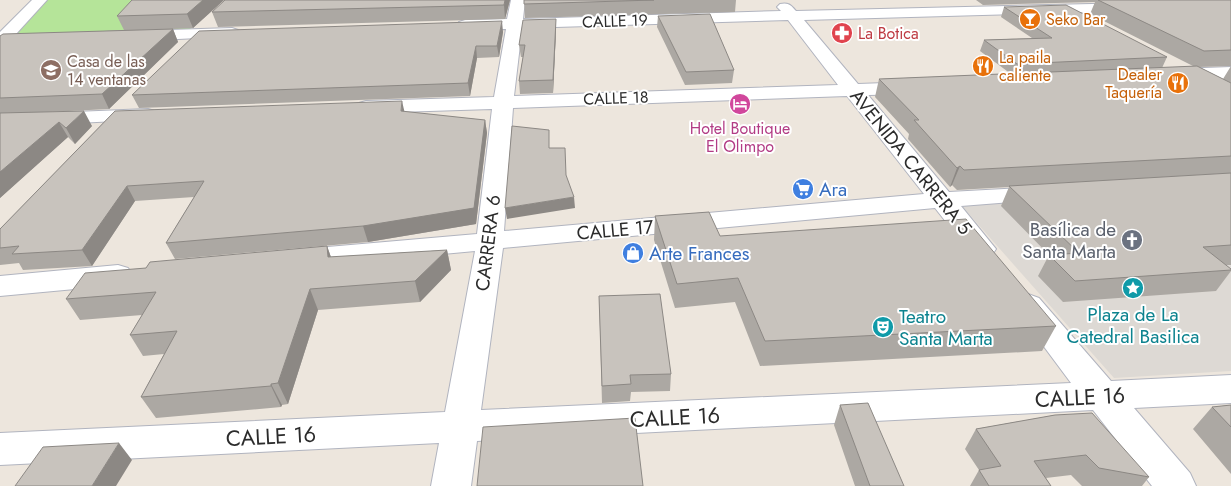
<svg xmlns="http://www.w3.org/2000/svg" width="1231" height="486" font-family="Jost,sans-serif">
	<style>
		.green { fill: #b5e499 }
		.plaza { fill: #ddd9d4 }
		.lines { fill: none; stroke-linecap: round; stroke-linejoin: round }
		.minor-casing { stroke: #b1b4bf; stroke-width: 2 }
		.minor { fill: #fff; fill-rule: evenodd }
		.wall { fill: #aca8a3; fill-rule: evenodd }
		.shaded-wall { fill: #8c8884 }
		.building { fill: #c8c3bd; stroke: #8c8884 }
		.labels { text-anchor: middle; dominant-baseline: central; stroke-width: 4; stroke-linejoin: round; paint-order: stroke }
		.far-food-label { font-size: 16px; fill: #c56008; stroke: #fff; text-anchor: start }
		.far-street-label { font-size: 16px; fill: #2b2b2b; stroke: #fff }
		.far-health-label { font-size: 16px; fill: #be3a42; stroke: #fff; text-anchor: start }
		.far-education-label { font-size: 16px; fill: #785e54; stroke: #fff; text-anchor: start }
		.far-hotel-label { font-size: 16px; fill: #b23c85; stroke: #fff }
		.street-label { font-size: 19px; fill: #2b2b2b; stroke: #fff }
		.shop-label { font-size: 19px; fill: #366cbe; stroke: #fff; text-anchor: start }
		.worship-label { font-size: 19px; fill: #5b616d; stroke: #fff; text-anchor: end }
		.culture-label { font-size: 19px; fill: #0d838f; stroke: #fff }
		.near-street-label { font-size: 22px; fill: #2b2b2b; stroke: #fff }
	</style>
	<rect width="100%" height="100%" fill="#ede6dd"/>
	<path class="green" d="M46,0H221L189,30L12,35Z"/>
	<path class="plaza" d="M1231,190V371L1114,378L961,205Z"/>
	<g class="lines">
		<g class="minor-casing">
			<path id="minor" d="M32,0H47L6,45L0,46V32Z
				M511,0H525L523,19L781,11L777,7L780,4C788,2 791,5 796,11L1135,3L1138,6L1135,9L1130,11L804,20L858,84L913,82L920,84L923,88L920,92L913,94L868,95L949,192L1042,187L1051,189L1054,194L1051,199L961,206L996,249L992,255L982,258L972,255L935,208L503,248L481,410L1071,383L1013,305L1017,298L1028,294L1039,298L1111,381L1231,375V403L1134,408L1190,473L1196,486H1152L1093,410L477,441L471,486H431L439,443L0,465V433L445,412L475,251L293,268L283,265L279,259L283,253L293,250L477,234L492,109L366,113L359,111L356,107L359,103L366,101L494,97L506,29L465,30L459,28L457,25L459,22L465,20L507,19ZM788,20L838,85L514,96L522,28ZM847,96L924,194L504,231L513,108Z
				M232,28L238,30L240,33L238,36L138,41L132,40L130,36L132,32L138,31Z
				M1231,67V79L1176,81L1169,79L1167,75L1169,71L1176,69Z
				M148,109L155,111L158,115L155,119L0,127V115Z
				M118,265L128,268L133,275L128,282L118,285L0,296V276Z"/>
		</g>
		<use href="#minor" class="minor"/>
	</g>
	<path class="wall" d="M224,0L193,28L173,29L178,42L109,109L49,112L92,126L75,144L68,137L0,198V36L124,30L117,16Z
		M510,0L505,19L218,27L212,12Z
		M524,0H736L735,12L525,18Z
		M976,0H1231V265H1226L1231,269V271L1216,291L1063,302L1038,276L1049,255L1001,206L1009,187L957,190L952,185L950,187L908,139L909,134L875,97L879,79L1011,74L980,51L984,40L1032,38L1001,17L1004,7L1167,57L1162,68L1193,66L1090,14L1095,2L983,5ZM1231,66L1223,79L1199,67Z
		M658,16L734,70L732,83L685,85L657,27Z
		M556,31L553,93L520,94L519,81L523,57H521L519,45Z
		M503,32L499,57L477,58L470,96L139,108L132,95Z
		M115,111L404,112L485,120L487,133L476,224L368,242L175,259L166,243L194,197L135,201L92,266L23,270L19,263L0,265V229Z
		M655,216L720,236L1056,326L1042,351L760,366L735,302L675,308L654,240Z
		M327,246L331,257L447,250L451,270L420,302L318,310L288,404L282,405L281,407L156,418L141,397L164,354L143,356L130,335L142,315L80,320L66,299L146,268Z
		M599,296L671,374L670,391L631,392L630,401L602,403Z
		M840,405L904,486H855L834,425Z
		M1231,405V474L1193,429L1212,407Z
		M1055,415L1149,477L1142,486H1082L1071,475L1046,478L1051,486H970L979,470L965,449L976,429Z"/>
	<path class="shaded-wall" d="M203,0H224L193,28L187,14Z
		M505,0H510L505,19L504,5Z
		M556,19V31L553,93V80Z
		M502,21L503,32L499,57L497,46Z
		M173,29L178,42L109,109L102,94Z
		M476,46L477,58L470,96L468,83Z
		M402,101L405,114L401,111Z
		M84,111L92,126L75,144L66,128Z
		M485,120L487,133L476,224L368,242L363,226Z
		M59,122L68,137L0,198V172Z
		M960,166L952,185L950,187L957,168Z
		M127,186L135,201L92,266L82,250Z
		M574,197L575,208L507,219L505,208Z
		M327,246L334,266L328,257Z
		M447,250L451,270L420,302L415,281Z
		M310,289L318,310L288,404L278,383Z
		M271,384L282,405L281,407L271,386Z
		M119,443L132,460L116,486H92Z"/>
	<path class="building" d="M132,0H203L187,14L117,16Z
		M225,0H505L504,5L212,12Z
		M524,0H654L524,4Z
		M1098,0H1231V50L1204,51Z
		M1066,5L1167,57L1017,64L984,40L1052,38L1004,7Z
		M710,14L734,70L686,72L658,16Z
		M556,19L553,80L519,81L525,45H519L523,20Z
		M502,21L497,46H476L468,83L132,95L199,31Z
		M173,29L102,94L0,98V36L3,34Z
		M1197,66L1231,83V156L964,170L960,166L957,168L914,120H919L879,79Z
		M402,101L401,111L485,120L474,208L363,226L166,243L204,181L127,186L82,250L12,254L19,246L0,248V229L115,111Z
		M84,111L66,128L59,122L0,172V113Z
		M512,126L549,130V148H565L566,175L574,197L505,208Z
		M1231,173V245L1203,247L1231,269V270L1075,281L1049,255L1079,253L1009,186Z
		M709,212L720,236L966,219L1056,326L765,341L738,278L677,284L655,216Z
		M327,246L328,257L447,250L415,281L310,289L278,383L271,384V386L141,397L177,331L130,335L156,292L66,299L85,273L146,268L150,262Z
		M660,294L671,374L630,375L631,384L602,386L599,296Z
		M868,403L904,486H870L840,405Z
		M1231,405V427L1212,407Z
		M1092,413L1149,477L1099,468L1086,455L1034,461L1051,486H989L979,470L1001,466L976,429L1055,415Z
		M635,418L643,486H477L483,427Z
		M119,443L92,486H15L43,447Z"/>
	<defs>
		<g id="bar-disc" transform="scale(1.125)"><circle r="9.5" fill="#e8710a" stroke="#fff"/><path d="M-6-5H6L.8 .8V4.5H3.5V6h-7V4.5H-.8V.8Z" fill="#fff"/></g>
		<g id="pharmacy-disc" transform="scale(1.125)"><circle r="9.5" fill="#e0444e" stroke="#fff"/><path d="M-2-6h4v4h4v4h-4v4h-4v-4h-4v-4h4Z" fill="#fff"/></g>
		<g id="restaurant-disc" transform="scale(1.125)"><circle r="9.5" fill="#e8710a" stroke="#fff"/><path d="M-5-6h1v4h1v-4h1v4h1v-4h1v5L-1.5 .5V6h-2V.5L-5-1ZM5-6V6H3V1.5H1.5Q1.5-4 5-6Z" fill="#fff"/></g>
		<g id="school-disc" transform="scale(1.125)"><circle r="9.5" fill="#8d6e63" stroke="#fff"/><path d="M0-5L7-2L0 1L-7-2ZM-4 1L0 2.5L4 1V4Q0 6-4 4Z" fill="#fff"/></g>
		<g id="hotel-disc" transform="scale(1.125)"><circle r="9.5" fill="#d1479c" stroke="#fff"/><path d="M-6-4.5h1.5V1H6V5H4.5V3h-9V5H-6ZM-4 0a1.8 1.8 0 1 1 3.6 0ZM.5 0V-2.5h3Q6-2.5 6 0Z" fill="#fff"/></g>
		<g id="supermarket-disc" transform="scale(1.125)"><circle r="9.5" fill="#3f7fe0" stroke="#fff"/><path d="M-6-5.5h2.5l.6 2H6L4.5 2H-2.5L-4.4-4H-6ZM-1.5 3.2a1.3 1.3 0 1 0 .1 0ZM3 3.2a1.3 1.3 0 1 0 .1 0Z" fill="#fff"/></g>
		<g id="church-disc" transform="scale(1.125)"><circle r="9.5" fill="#6b7280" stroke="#fff"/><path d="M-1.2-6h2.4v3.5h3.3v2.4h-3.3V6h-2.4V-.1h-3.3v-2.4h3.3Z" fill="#fff"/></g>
		<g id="shop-disc" transform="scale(1.125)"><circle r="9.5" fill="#3f7fe0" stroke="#fff"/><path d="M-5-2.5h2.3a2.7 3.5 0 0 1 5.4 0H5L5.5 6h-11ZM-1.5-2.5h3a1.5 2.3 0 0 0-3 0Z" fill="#fff"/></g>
		<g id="sight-disc" transform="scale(1.125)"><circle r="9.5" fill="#0f9aa8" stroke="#fff"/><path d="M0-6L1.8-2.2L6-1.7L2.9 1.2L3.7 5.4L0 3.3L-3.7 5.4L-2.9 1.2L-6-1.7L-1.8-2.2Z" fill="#fff"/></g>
		<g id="theatre-disc" transform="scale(1.125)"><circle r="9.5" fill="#0f9aa8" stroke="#fff"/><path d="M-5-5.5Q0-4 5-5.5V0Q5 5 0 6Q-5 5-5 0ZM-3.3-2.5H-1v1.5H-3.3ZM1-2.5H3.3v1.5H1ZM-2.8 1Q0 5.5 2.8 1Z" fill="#fff"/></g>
	</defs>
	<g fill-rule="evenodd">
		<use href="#bar-disc" x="1030" y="19"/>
		<use href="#pharmacy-disc" x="842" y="33"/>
		<use href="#restaurant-disc" x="983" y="66"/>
		<use href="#school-disc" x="51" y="70"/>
		<use href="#restaurant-disc" x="1178" y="83"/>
		<use href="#hotel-disc" x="740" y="104"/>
		<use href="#supermarket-disc" x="803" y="189"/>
		<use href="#church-disc" x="1132" y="240"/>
		<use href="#shop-disc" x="633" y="253"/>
		<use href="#sight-disc" x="1133" y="288"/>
		<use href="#theatre-disc" x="883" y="327"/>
	</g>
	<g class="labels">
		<g class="far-food-label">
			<text x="1046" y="19">Seko Bar</text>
			<text x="999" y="57">La paila<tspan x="999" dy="18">caliente</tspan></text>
			<text x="1162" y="74" text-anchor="end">Dealer<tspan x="1162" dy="18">Taquería</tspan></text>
		</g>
		<g class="far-street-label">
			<text transform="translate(615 21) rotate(-2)">CALLE 19</text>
			<text transform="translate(616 98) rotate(-2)">CALLE 18</text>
		</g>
		<g class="far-health-label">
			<text x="858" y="33">La Botica</text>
		</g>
		<g class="far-education-label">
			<text x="67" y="61">Casa de las<tspan x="67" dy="18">14 ventanas</tspan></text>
		</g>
		<g class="far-hotel-label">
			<text x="740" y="128">Hotel Boutique<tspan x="740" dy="18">El Olimpo</tspan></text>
		</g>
		<g class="street-label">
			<text transform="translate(911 162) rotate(51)">AVENIDA CARRERA 5</text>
			<text transform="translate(615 230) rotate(-5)">CALLE 17</text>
			<text transform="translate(488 243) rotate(-83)">CARRERA 6</text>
		</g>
		<g class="shop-label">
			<text x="819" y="189">Ara</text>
			<text x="649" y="253">Arte Frances</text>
		</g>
		<g class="worship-label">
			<text x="1116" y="229">Basílica de<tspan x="1116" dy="22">Santa Marta</tspan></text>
		</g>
		<g class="culture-label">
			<text x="1133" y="314">Plaza de La<tspan x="1133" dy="22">Catedral Basilica</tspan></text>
			<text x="899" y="316" text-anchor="start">Teatro<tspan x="899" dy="22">Santa Marta</tspan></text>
		</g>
		<g class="near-street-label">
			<text transform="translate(1080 397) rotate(-3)">CALLE 16</text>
			<text transform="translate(675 417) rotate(-3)">CALLE 16</text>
			<text transform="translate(271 436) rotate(-3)">CALLE 16</text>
		</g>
	</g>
</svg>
